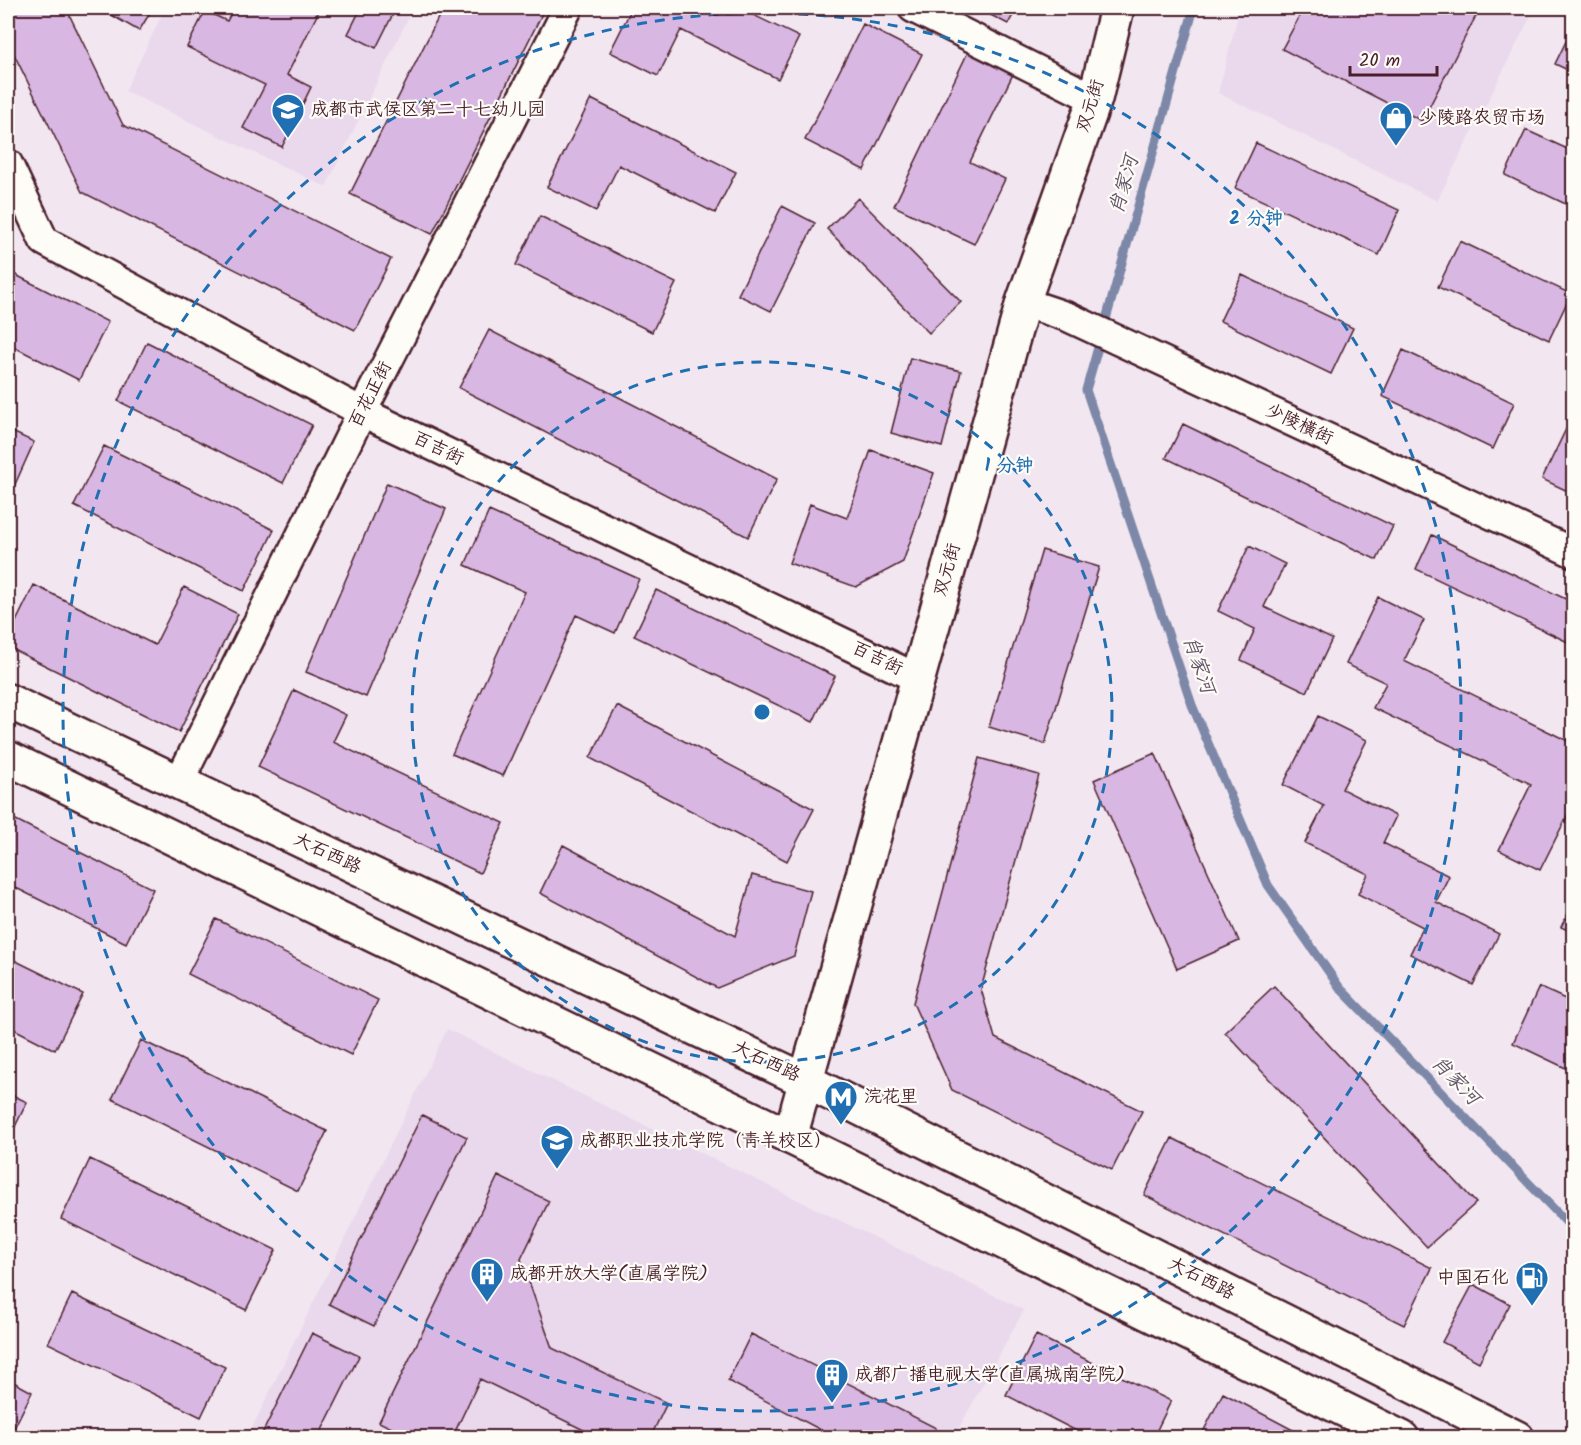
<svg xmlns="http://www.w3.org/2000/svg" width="1581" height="1445" font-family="Kalam,'LXGW WenKai TC',sans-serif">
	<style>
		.built { fill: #ead9ec }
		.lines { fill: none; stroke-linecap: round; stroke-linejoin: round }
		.stream { stroke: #7d87a7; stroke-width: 9 }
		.building { fill: #d8b7e2; stroke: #4a1f2b; stroke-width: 1.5 }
		.minor-casing { stroke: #4a1f2b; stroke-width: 33 }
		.secondary-casing { stroke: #4a1f2b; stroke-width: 38 }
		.primary-casing { stroke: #4a1f2b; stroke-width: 38 }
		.minor { stroke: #fdfcf7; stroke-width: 28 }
		.secondary { stroke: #fdfcf7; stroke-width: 33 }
		.primary { stroke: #fdfcf7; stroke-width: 33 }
		.ring { fill: none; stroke: #1f6fb2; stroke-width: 3; stroke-dasharray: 10 8 }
		.labels { text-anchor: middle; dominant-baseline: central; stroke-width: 4.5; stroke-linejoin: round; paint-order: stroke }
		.street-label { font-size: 18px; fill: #4a1f2b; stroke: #fdfcf7 }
		.poi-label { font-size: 18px; fill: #4a1f2b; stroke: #fdfcf7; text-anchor: start }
		.water-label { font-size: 20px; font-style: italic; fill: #645369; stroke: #fdfcf7 }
		.centre { fill: #1f6fb2; stroke: #fdfcf7; stroke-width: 3 }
		.ring-label { font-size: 18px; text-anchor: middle; font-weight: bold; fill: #1f6fb2; stroke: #fdfcf7; stroke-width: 4.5; stroke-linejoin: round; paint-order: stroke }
	</style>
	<rect width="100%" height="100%" fill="#f2e7f1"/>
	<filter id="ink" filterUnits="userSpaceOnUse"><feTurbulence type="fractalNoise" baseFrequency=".0167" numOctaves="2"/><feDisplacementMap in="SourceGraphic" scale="12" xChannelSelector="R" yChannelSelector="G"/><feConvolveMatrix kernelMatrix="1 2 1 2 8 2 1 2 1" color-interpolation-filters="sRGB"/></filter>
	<g filter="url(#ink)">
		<path class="built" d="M165,8H413L326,187L125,91Z
			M1240,8H1535L1437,201L1218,93Z
			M447,1029L1024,1310L954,1437L247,1438Z"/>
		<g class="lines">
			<path class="stream" d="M1194,8L1086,390L1192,705L1268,885L1340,988L1574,1230"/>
		</g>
		<path class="building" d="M8,8H66L123,125L391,259L355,330L82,192L8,42Z
			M102,8H153L139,31L101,9Z
			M234,8H312L319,11L287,75L311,87L282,147L243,128L265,85L187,47L205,11L227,21Z
			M361,8H396L376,48L348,34Z
			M443,8H545L432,234L350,194Z
			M632,8H739L799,37L778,79L681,30L658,76L610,52Z
			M977,8H1017L1008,24Z
			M1304,8H1480L1422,121L1282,49Z
			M863,24L922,54L864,170L805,140Z
			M1574,25V73L1555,64Z
			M969,50L1014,72L970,162L1005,179L974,244L894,206Z
			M591,99L736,172L715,213L619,165L596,211L547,187Z
			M1526,130L1574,152V208L1505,175Z
			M1256,143L1399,210L1379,255L1235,188Z
			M858,198L961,302L929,333L827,229Z
			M782,206L815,223L771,311L738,295Z
			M540,216L676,283L652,332L516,265Z
			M1460,241L1571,294L1549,340L1438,287Z
			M8,271L108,322L79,380L8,344Z
			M1242,275L1353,328L1331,374L1220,321Z
			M489,330L777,479L748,537L459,388Z
			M147,342L312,425L283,483L118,401Z
			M1403,350L1514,403L1493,449L1382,396Z
			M910,358L961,371L942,447L891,433Z
			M1183,424L1393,526L1377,560L1166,458Z
			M1567,427L1574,430V494L1542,479Z
			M8,430L34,442L8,500Z
			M104,446L274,530L244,591L74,506Z
			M871,450L934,473L903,562L856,587L789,563L810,504L847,518Z
			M387,483L446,509L366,697L306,672Z
			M489,511L639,579L615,633L576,615L503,776L452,754L525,592L465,565Z
			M1432,535L1574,603V645L1416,569Z
			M1249,546L1285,564L1264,607L1332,639L1307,692L1241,660L1255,629L1218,611Z
			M1042,550L1099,567L1045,744L989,727Z
			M34,585L155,645L184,587L238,614L179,732L8,647V638Z
			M656,590L835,676L813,722L634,636Z
			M1378,597L1424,620L1404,661L1574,744V802L1540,870L1499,850L1531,784L1373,708L1386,683L1346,664Z
			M294,690L346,715L333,742L504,823L480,873L258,767Z
			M617,706L814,809L787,861L590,758Z
			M1318,716L1367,740L1342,789L1396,816L1383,843L1449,876L1436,902L1499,934L1473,985L1410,954L1423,927L1358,894L1368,874L1305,843L1324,806L1283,785Z
			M1155,753L1239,941L1177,969L1094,780Z
			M979,758L1039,775L981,989L995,1038L1142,1111L1112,1170L952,1090L913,1003Z
			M8,816L153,889L126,943L8,884Z
			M563,845L735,936L752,875L811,891L794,956L717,988L540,893Z
			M1574,901V933L1561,927Z
			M216,919L378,1000L351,1055L188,974Z
			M8,957L83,994L55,1050L8,1026Z
			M1274,986L1476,1203L1427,1247L1225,1032Z
			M1539,987L1574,1003V1072L1513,1043Z
			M141,1040L327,1131L298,1191L112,1099Z
			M8,1093L27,1102L8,1141Z
			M422,1115L467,1137L374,1326L329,1304Z
			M1172,1138L1432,1268L1404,1325L1144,1195Z
			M90,1159L276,1250L246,1310L61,1219Z
			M498,1176L549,1201L521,1259L552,1348L667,1403L650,1438H600L480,1379L452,1438H412L379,1422Z
			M1473,1284L1510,1304L1479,1362L1442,1342Z
			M72,1294L225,1367L201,1417L48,1343Z
			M312,1333L359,1356L318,1438H260Z
			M751,1334L936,1428L931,1438H836L728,1381Z
			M1036,1335L1171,1401L1153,1438H1090L1006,1395Z
			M8,1379L32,1392L9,1438H8Z
			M1223,1393L1308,1438H1200Z"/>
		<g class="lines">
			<g class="minor-casing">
				<path id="minor" d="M913,8L1095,99
					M8,164L44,241L362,412L917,678
					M1023,302L1068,317L1574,553
					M178,784L362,412L568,8"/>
			</g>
			<g class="secondary-casing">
				<path id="secondary" d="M790,1137L1023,302L1095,99L1117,8"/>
			</g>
			<g class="primary-casing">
				<path id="primary" d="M8,701L806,1081L1517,1438
					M8,758L790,1137L1402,1438"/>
			</g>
			<use href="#minor" class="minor"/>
			<use href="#secondary" class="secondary"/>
			<use href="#primary" class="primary"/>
		</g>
	</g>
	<g class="ring">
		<circle cx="762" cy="712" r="350"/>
		<circle cx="762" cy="712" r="699"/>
	</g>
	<defs>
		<g id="school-pin" transform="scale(1.725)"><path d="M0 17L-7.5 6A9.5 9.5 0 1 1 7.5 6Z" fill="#1f6fb2" stroke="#fdfcf7"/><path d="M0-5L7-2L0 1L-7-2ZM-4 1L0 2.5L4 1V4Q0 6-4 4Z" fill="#fff"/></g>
		<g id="shop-pin" transform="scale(1.725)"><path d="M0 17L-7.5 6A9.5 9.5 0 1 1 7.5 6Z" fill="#1f6fb2" stroke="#fdfcf7"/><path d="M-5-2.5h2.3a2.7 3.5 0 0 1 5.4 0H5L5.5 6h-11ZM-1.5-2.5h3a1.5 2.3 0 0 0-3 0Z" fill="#fff"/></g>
		<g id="metro-pin" transform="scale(1.725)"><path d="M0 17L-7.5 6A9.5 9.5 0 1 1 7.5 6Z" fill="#1f6fb2" stroke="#fdfcf7"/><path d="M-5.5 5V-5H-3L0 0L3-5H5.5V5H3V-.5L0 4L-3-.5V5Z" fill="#fff"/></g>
		<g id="university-pin" transform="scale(1.725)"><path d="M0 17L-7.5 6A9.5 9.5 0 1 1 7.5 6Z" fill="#1f6fb2" stroke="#fdfcf7"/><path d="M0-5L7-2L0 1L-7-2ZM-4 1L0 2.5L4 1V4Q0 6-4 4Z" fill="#fff"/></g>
		<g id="building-pin" transform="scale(1.725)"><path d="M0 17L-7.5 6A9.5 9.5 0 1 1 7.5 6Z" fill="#1f6fb2" stroke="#fdfcf7"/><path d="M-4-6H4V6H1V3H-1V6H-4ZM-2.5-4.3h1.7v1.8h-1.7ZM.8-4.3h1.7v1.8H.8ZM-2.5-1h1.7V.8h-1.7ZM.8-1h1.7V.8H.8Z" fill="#fff"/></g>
		<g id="fuel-pin" transform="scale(1.725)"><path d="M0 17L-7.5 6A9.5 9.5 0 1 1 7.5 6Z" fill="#1f6fb2" stroke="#fdfcf7"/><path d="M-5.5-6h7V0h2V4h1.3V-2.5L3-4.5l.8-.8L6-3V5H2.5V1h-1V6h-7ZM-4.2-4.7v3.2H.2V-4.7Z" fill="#fff"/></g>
	</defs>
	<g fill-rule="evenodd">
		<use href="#school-pin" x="288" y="110"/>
		<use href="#shop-pin" x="1396" y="118"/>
		<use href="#metro-pin" x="841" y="1097"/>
		<use href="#university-pin" x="557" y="1141"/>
		<use href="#building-pin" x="487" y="1274"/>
		<use href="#fuel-pin" x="1532" y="1278"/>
		<use href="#building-pin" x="832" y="1375"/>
	</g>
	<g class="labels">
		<g class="street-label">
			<text transform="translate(1091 106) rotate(-73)">双元街</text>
			<text transform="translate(371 395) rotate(-63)">百花正街</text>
			<text transform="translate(1299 425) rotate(25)">少陵横街</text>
			<text transform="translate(438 449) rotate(26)">百吉街</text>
			<text transform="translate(948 570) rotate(-74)">双元街</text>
			<text transform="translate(877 659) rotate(26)">百吉街</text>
			<text transform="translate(327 854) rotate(25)">大石西路</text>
			<text transform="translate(766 1062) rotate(25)">大石西路</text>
			<text transform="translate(1201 1279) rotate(27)">大石西路</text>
		</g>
		<g class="poi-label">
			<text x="311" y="110">成都市武侯区第二十七幼儿园</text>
			<text x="1419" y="118">少陵路农贸市场</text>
			<text x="864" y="1097">浣花里</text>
			<text x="580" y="1141">成都职业技术学院（青羊校区）</text>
			<text x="510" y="1274">成都开放大学(直属学院)</text>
			<text x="1509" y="1278" text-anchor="end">中国石化</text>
			<text x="855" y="1375">成都广播电视大学(直属城南学院)</text>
		</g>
		<g class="water-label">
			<text transform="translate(1125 185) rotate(-74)">肖家河</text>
			<text transform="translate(1198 665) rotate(71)">肖家河</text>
			<text transform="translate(1455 1081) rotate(46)">肖家河</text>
		</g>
	</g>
	<circle cx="762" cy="712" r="9" class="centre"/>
	<g class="ring-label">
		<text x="1256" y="224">2 分钟</text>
		<text x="1009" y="471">1 分钟</text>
	</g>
	<rect width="1581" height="1445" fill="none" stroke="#fdfcf7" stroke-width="30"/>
	<rect x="15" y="15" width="1551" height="1415" fill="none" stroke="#4a1f2b" stroke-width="2" filter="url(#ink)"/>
	<path d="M1350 66v9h87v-9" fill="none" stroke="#4a1f2b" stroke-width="3"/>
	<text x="1359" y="66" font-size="18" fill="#4a1f2b" stroke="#fdfcf7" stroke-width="4.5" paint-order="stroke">20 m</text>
</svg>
